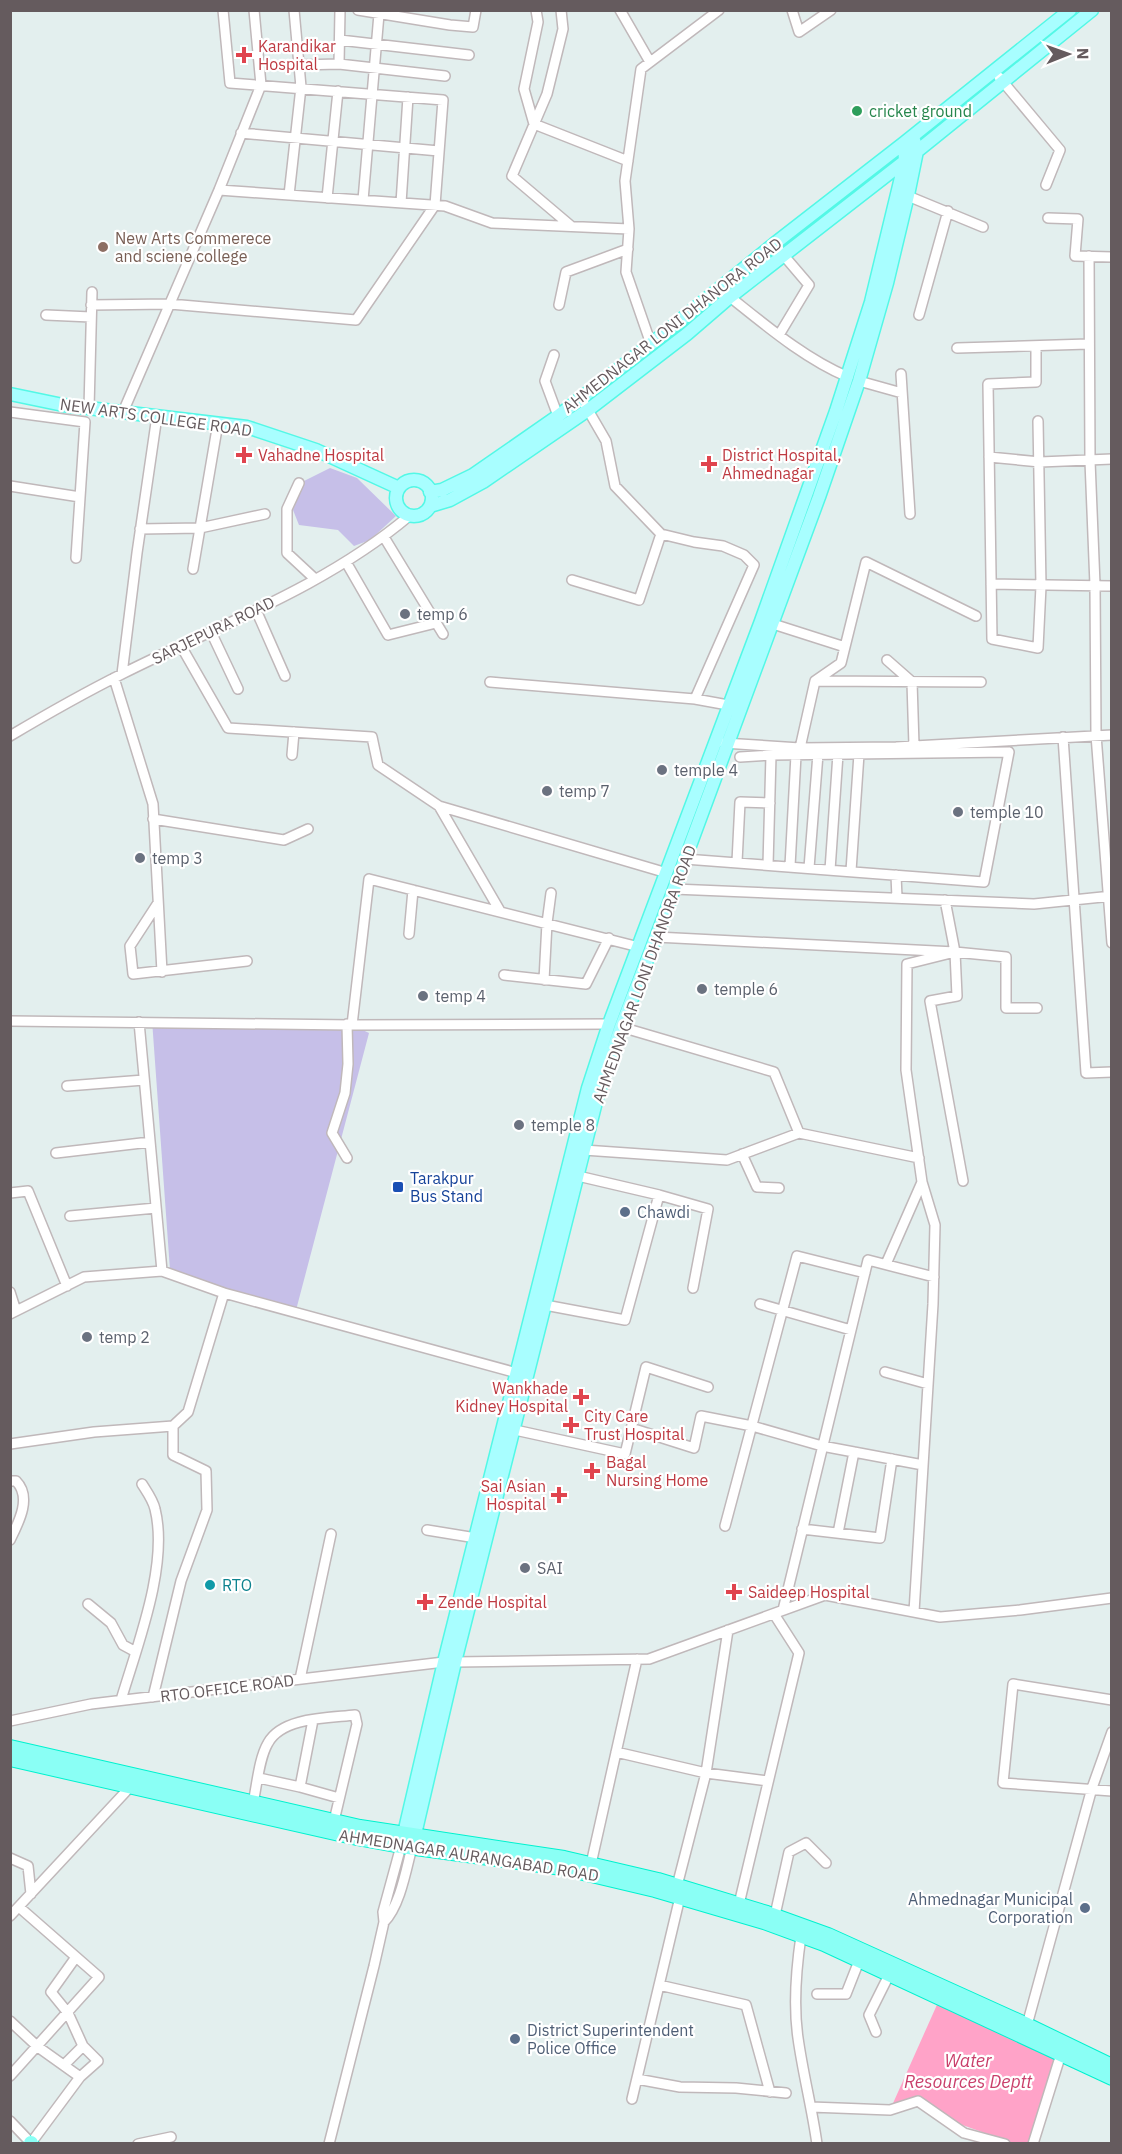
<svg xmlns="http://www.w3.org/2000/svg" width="1122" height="2154" font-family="'IBM Plex Sans',sans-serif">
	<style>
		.green { fill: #c6bfe8 }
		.water { fill: #ffa3c8 }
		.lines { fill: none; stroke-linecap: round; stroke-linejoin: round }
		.minor-casing { stroke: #c0b8ba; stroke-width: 12 }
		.major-casing { stroke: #53f8e6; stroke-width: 15 }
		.highway-casing { stroke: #00f2cf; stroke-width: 16 }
		.minor { stroke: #fff; stroke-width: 9 }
		.major { stroke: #a8feff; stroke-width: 12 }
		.highway { stroke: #8afff5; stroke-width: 14 }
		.health-dot { fill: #e0444e; stroke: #fff; stroke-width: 2 }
		.leisure-dot { fill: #2e9e5b; stroke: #fff; stroke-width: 2 }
		.education-dot { fill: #8d6e63; stroke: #fff; stroke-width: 2 }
		.worship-dot { fill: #6b7280; stroke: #fff; stroke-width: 2 }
		.transit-dot { fill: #1a4fb4; stroke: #fff; stroke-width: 2 }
		.service-dot { fill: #5c6f8a; stroke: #fff; stroke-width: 2 }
		.culture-dot { fill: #0f9aa8; stroke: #fff; stroke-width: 2 }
		.labels { text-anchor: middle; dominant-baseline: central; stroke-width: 4.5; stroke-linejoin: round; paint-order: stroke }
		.health-label { font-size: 16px; fill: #be3a42; stroke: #fff; text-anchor: start }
		.leisure-label { font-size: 16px; fill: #27864d; stroke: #fff; text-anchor: start }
		.education-label { font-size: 16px; fill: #785e54; stroke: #fff; text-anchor: start }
		.street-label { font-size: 16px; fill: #655b5e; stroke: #fff }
		.worship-label { font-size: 16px; fill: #5b616d; stroke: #fff; text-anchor: start }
		.transit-label { font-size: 16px; fill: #164399; stroke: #fff; text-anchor: start }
		.service-label { font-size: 16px; fill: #4e5e75; stroke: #fff; text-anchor: start }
		.culture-label { font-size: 16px; fill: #0d838f; stroke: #fff; text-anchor: start }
		.water-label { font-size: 18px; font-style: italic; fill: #c93f6b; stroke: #fff }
	</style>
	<rect width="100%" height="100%" fill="#e3efee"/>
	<path class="green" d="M330,468L357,478L396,516L370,540L354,546L338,530L299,525L293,510L304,481Z
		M152,1020L352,1025L369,1033L295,1314L170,1270Z"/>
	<path class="water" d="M940,1998L1061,2054L1033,2143H1013L937,2116L918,2101L890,2110Z"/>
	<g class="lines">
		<g class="minor-casing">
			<path id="minor" d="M358,10L450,25L473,27L476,10
				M536,10L538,22L524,89L534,124L628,161
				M561,10L563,29L547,94L512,176L571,226
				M620,10L650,62
				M792,10L799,32L831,10
				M340,40L469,55
				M339,64L340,10
				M299,65L339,64L445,76
				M999,77L1060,150L1046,185
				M241,133L439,151
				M219,190L445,206L492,223L629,229
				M903,194L983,227
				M289,195L301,87L294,10
				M327,198L338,91
				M363,200L379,14
				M401,203L408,97
				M1048,218L1078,219L1075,256L1112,257
				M774,244L809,285L779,335
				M1089,256L1090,461L1095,585L1096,735L1112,943
				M725,293C763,323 803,358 848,377
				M91,305L170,304L356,320L435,205L443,100L230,83L223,10
				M559,305L566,272L628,249
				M46,315L91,317
				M919,315L948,211
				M651,344L626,272L629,229L625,181L641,69L719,10
				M1036,346V382L988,384L992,639L1038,648L1041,586L1038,421
				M957,348L1088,344
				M554,355L545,381L558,416
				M901,374L910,514
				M859,381L902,393
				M581,398L606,441L615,486L661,534L694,542L723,546L744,555L754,565L695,699
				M89,408L92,292
				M10,412L85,422L76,558
				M123,412L219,190L261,85L254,10
				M989,457L1040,462L1112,459
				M299,483L287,509V553L315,579
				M10,486L80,497
				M140,529L200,528L265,514
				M384,537L443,634
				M346,562L388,635L436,623
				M193,569L218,423
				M572,580L639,600L661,534
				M991,584L1112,586
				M256,610L285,676
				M773,624L845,647
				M211,632L238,689
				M181,646L228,728L372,737L378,765L439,806L667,873
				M887,660L912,682L914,746
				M122,674L137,553L157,416
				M114,678L153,804L162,972
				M815,681L841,663L866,562L976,616
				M490,682L695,699L728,705
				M10,736C47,714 84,693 122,674C219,625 325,587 409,516
				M1063,737L1086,1073L1112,1072
				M724,743L800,748L896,747L1112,735
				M800,748L815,681L981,682
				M292,755L294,732
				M439,806L500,911
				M153,819L284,840L308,829
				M685,859L984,882L1009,752L771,755L740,757
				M737,862L740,802L770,803
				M768,865L771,755
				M790,866L796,755
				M809,868L818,754
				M830,870L838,754
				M851,871L859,754
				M896,875L897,898
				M674,889L1034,904L1112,896
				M158,903L130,946L133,974L247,961
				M409,934L413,890
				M656,937L955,952L945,900
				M504,975L586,984L609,938
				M544,980L547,923L551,893
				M10,1021L352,1025L609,1024
				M352,1025L369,879L639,947
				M621,1027L774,1072L799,1133L919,1158
				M67,1086L144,1080
				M584,1150L727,1160L799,1133
				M56,1153L150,1142
				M742,1154L757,1187L779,1188
				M347,1158L332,1133L345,1093L348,1064L347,1024
				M578,1176L659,1195L708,1209L693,1288
				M963,1181L930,1001L957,996L955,952L1006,957V1008H1037
				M10,1193L28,1191L67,1286
				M70,1216L156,1208
				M886,1264L922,1182
				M162,1271L224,1293
				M10,1292L16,1311
				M760,1304L851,1330
				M545,1305L625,1320L659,1195
				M10,1314L84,1277L162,1271L139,1022
				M885,1372L928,1384
				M631,1428L694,1448L701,1416L752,1426L822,1446L923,1465
				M515,1430L625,1454L646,1367L708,1387
				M10,1444L94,1432L173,1426L188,1412L224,1293L517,1373
				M10,1481H16C32,1497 19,1522 10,1540
				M725,1526L797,1256L865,1273
				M802,1529L880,1538L892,1459
				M427,1530L476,1538
				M838,1533L854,1452
				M88,1604L111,1623L123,1645L136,1652
				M783,1610L868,1260L934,1277
				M914,1612L933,1304L935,1225L922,1182L906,1070L907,964L955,952
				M455,1662L649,1659L825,1595L940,1617L1020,1610L1112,1598
				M300,1679L331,1534
				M153,1697L181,1581L207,1510L206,1471L173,1455V1426
				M121,1700C137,1646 169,1565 155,1509C153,1500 147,1492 142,1484
				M1112,1700L1013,1684L1003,1783L1112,1791
				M10,1721L91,1704L444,1662
				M616,1752L706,1773L768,1781
				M259,1778L300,1787L339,1798
				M300,1787L313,1720
				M253,1803C257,1785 259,1758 268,1743C282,1717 329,1718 355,1715L357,1724L334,1821
				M10,1858L28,1866L31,1894
				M591,1864L637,1659
				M677,1886L706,1773L728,1630
				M739,1904L799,1653L774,1614
				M775,1915L789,1852L806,1843L826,1863
				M10,1916L131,1786
				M384,1922C400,1906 406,1870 412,1847
				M801,1936C796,1970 793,2004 798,2038C803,2074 812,2108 817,2144
				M659,1985L746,2005L770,2092
				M817,1994H846L859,1961
				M10,2021L38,2047L80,2077
				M1027,2025L1092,1788L1112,1732
				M876,2032L869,2015L889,1975
				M64,2065L83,2046
				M10,2076L99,1977L19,1907
				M637,2079L680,2087L736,2088L786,2093
				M632,2099L680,1897
				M811,2107L890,2110L918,2101L964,2133L1005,2144
				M10,2121L31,2143L80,2077L98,2061L83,2046L68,2013L51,1992L76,1957
				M138,2144L171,2137
				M329,2144L374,1966L384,1922L383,1912L401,1846
				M1033,2144L1061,2054"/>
		</g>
		<g class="major-casing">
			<path id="major" d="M10,394L63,405L247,427L316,450L399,488
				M396 498a18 18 0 1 1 36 0a18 18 0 1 1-36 0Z
				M430,492L442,490L473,475L558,416L651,344L774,244L904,143L1070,10
				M430,506L450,500L483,482L588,410L687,334L730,297L905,161L1092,10
				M402,1842L444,1662L588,1088L609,1024L761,621L836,411L871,302L905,161L904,143
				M413,1843L455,1662L598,1094L621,1027L664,916L819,497L859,381L887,283L908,195L917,151L913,136"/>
		</g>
		<g class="highway-casing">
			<path id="highway" d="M10,1747L360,1827L564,1858L658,1880L767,1913L828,1935L1027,2025L1112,2066
				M10,1759L357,1838L401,1846L562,1868L655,1890L764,1922L824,1944L1112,2078
				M31,2144V2143"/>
		</g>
		<use href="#minor" class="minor"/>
		<use href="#major" class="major"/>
		<use href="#highway" class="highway"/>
	</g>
	<g class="health-dot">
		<path d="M241 46h6v6h6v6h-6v6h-6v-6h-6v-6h6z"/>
		<path d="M241 446h6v6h6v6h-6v6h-6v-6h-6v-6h6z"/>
		<path d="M706 455h6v6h6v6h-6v6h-6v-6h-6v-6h6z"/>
		<path d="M578 1388h6v6h6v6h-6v6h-6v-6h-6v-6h6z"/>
		<path d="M568 1416h6v6h6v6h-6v6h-6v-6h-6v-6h6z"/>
		<path d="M589 1462h6v6h6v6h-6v6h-6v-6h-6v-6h6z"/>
		<path d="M556 1486h6v6h6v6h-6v6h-6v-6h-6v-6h6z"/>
		<path d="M731 1583h6v6h6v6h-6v6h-6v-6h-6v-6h6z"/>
		<path d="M422 1593h6v6h6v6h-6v6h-6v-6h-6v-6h6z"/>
	</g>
	<circle class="leisure-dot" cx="857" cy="111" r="6"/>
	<circle class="education-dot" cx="103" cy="247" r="6"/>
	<g class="worship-dot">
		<circle cx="405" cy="614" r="6"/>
		<circle cx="662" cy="770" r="6"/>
		<circle cx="547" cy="791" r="6"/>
		<circle cx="958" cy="812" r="6"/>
		<circle cx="140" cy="858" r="6"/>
		<circle cx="702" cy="989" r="6"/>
		<circle cx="423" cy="996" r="6"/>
		<circle cx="519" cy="1125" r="6"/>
		<circle cx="87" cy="1337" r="6"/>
		<circle cx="525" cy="1568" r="6"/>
	</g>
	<rect class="transit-dot" x="392" y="1181" width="12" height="12" rx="3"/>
	<g class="service-dot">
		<circle cx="625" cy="1212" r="6"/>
		<circle cx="1085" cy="1908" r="6"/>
		<circle cx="515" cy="2039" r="6"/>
	</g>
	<circle class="culture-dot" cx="210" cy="1585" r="6"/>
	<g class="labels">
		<g class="health-label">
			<text x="258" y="46">Karandikar<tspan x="258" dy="18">Hospital</tspan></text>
			<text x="258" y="455">Vahadne Hospital</text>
			<text x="722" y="455">District Hospital,<tspan x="722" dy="18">Ahmednagar</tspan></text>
			<text x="568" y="1388" text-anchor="end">Wankhade<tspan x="568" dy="18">Kidney Hospital</tspan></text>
			<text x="584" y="1416">City Care<tspan x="584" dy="18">Trust Hospital</tspan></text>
			<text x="606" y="1462">Bagal<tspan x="606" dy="18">Nursing Home</tspan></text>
			<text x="546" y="1486" text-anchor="end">Sai Asian<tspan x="546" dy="18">Hospital</tspan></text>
			<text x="748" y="1592">Saideep Hospital</text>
			<text x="438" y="1602">Zende Hospital</text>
		</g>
		<g class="leisure-label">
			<text x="869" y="111">cricket ground</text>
		</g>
		<g class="education-label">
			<text x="115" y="238">New Arts Commerece<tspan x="115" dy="18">and sciene college</tspan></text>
		</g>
		<g class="street-label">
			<text transform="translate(672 325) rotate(-38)">AHMEDNAGAR LONI DHANORA ROAD</text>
			<text transform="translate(156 417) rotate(8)">NEW ARTS COLLEGE ROAD</text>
			<text transform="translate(213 630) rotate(-26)">SARJEPURA ROAD</text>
			<text transform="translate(644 974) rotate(-70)">AHMEDNAGAR LONI DHANORA ROAD</text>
			<text transform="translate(227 1688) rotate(-7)">RTO OFFICE ROAD</text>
			<text transform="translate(469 1855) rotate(9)">AHMEDNAGAR AURANGABAD ROAD</text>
		</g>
		<g class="worship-label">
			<text x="417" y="614">temp 6</text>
			<text x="674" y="770">temple 4</text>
			<text x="559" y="791">temp 7</text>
			<text x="970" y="812">temple 10</text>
			<text x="152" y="858">temp 3</text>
			<text x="714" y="989">temple 6</text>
			<text x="435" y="996">temp 4</text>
			<text x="531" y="1125">temple 8</text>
			<text x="99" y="1337">temp 2</text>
			<text x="537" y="1568">SAI</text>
		</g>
		<g class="transit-label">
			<text x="410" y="1178">Tarakpur<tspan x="410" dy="18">Bus Stand</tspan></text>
		</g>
		<g class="service-label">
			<text x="637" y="1212">Chawdi</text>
			<text x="1073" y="1899" text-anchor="end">Ahmednagar Municipal<tspan x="1073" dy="18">Corporation</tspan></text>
			<text x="527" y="2030">District Superintendent<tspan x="527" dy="18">Police Office</tspan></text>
		</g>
		<g class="culture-label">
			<text x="222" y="1585">RTO</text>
		</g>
		<g class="water-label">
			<text x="968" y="2060">Water<tspan x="968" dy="21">Resources Deptt</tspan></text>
		</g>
	</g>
	<rect width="1122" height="2154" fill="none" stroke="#655b5e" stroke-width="24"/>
	<g transform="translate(1068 54) rotate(89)" stroke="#ffffff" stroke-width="4.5" paint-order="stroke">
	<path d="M0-4.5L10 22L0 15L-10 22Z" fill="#655b5e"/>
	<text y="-9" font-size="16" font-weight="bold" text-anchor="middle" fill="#655b5e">N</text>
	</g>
</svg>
